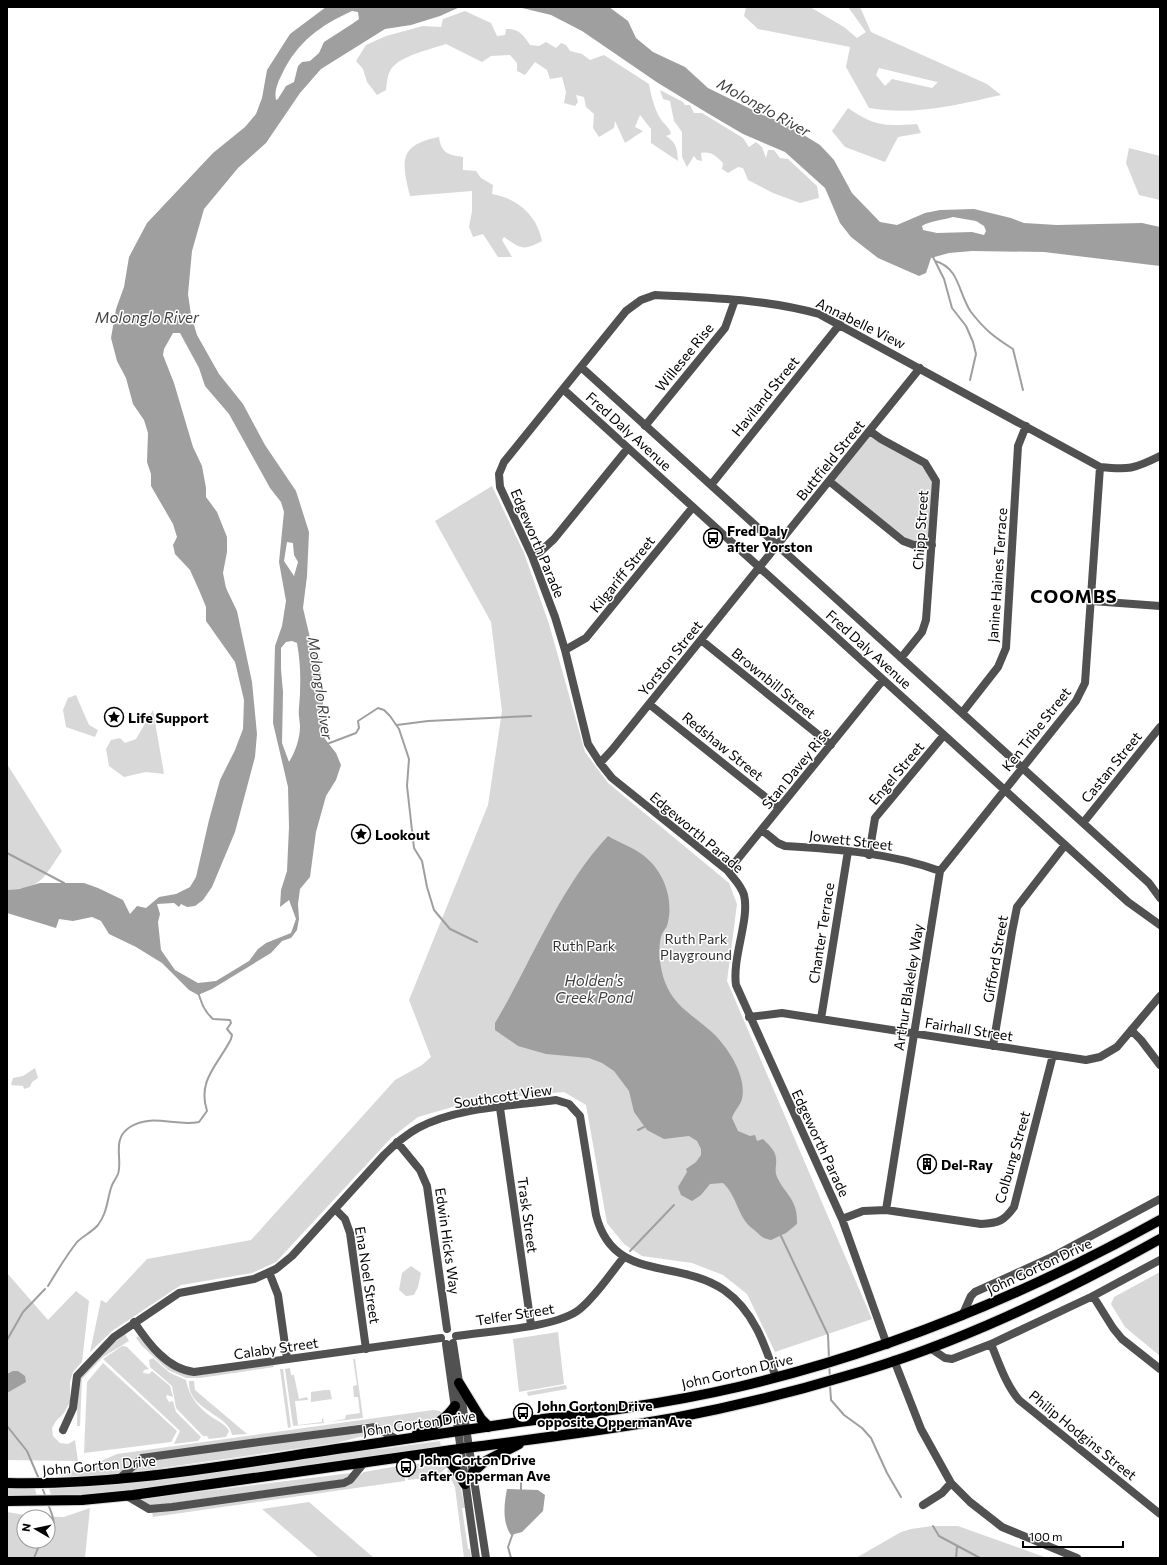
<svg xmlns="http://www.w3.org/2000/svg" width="1167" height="1565" font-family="Commissioner,sans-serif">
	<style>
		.green { fill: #d8d8d8; fill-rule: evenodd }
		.water { fill: #9f9f9f; fill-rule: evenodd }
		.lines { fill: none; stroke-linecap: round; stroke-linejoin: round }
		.stream { stroke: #9f9f9f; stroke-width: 2 }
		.major-casing { stroke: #dbdbdb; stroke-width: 12 }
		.minor { stroke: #515151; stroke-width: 8 }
		.major { stroke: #000; stroke-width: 10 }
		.labels { text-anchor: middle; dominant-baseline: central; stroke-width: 3; stroke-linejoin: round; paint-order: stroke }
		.street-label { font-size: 14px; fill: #000; stroke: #fff }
		.poi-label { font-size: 14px; font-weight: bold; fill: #000; stroke: #fff; text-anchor: start }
		.park-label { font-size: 14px; fill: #2f2f2f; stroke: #fff }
		.water-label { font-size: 15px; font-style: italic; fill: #404040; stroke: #fff }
		.district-label { font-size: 18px; font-weight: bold; letter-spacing: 1px; fill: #000; stroke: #fff }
	</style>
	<rect width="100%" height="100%" fill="#fff"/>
	<path class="green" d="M746,7H810L844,27L857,38L866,32L848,7H860L871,32L987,84L1001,95C957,105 914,116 869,108L846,67L850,47L758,29L744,16ZM879,68L937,82H938L932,88L892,79L885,86L876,75Z
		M465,11L491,23L497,36L505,35L506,29C518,28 524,35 530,45L539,46L546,42L556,48L561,43L566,45L570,51L582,54L590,60L604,55L649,84C651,95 655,112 662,121C666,126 670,128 671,134L666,136C677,143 677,149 678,161L651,143V129L640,115L635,127L643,131L625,143L615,121L614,128L599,137L593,128L594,114L586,107L584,97L576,95L578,102L575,106L564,103L566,92L562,77L550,79L547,70L535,62L525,75L517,71V63L510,55L491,56L482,62L446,44C431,49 400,56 391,69C387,75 387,84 386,90L377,95L367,82L363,69L356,61L366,45L386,36L423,26L441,27L443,19Z
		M660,90L683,102L685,105H690L694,113H702L743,138L749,147L756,142L762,147L766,158L768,150H774L780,158L788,159L817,186L819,198L800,203L773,193L748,180L743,168L738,167L728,173L722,169L723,163C716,156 711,151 701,153L702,161L697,160L694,156L687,167L682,157V132L674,121L670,101L663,99Z
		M848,108C876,127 885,126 917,124L921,133L898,137L885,162L845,147L832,131Z
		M439,137C441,153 448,155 463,157V170L476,171L481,178L493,185L492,194C517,198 537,215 542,241C523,251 521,249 504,237L502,240L512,257H498L483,234L473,237L469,227L472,211V191L410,196C401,160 399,145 439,137Z
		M1129,148L1160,156V200L1139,195L1126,163Z
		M870,431L925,463L936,481L932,545H914L829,481Z
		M492,486L524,553L549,624L585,752L608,783L729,883L737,904L727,981L872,1319L775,1352L747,1294L723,1275L692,1263L642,1256L624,1244L607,1223L586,1105L564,1092L538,1094L470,1102L418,1117L391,1138L276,1262L252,1273L181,1285L112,1331L90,1352L101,1300L106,1303L147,1259L251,1240L395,1080L422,1065L431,1057L409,1000L488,805L502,711L491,622L435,521Z
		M76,695L89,725L98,730L95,737L66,727L63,710L68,698Z
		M153,710L164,774L146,772L124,777L109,766L106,749L111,740L120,738L125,743L136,739Z
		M7,764L62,851C43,878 43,888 7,890Z
		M35,1068L38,1078L32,1082L30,1087L24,1089L23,1086L11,1085L13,1078L23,1076Z
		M411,1266L421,1273L418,1287L414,1295L406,1296L399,1290L402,1273Z
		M1160,1272V1356L1125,1327L1111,1304L1114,1297Z
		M7,1273L48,1320L76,1291L89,1301L82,1362L73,1372L70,1382V1402L64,1413L56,1421L52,1428L53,1436L60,1443L68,1444L75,1440L78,1461L7,1460Z
		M558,1332L564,1384L519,1392L513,1339Z
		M125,1334L129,1341L103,1357L82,1379L80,1426H77C78,1413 75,1388 81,1377C86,1366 114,1341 125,1334Z
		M138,1336L175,1370L188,1375H200L273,1365L274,1367L200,1378H186L168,1370L142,1346L136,1338Z
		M122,1346L127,1347L149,1369L144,1370L143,1373L149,1374L152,1371L170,1386L173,1397L167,1395L166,1397L169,1402L173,1401L176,1412L201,1437L198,1441L174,1444L180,1431L103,1359Z
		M153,1358L170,1373L186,1380C189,1396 198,1408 213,1418C218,1421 224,1424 228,1429L229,1431L226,1437L209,1439L207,1436H203L176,1408L172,1386L150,1367L149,1360Z
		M353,1359H355L363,1418L329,1422L345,1419L346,1415L360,1413L358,1397H354L353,1386L357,1385Z
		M103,1363L177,1431L171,1442L84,1453L87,1382Z
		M290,1368L291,1375H294L299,1399L307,1397L308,1400L295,1401L298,1425L322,1422V1418H323L324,1423L293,1426L285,1369Z
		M280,1369H283L291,1427L288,1428Z
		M189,1381H194L195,1390L247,1434L232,1435C229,1414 187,1410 189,1381Z
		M566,1385L567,1389L528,1396L527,1392Z
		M325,1390H330L332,1399L311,1402V1392Z
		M433,1410L440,1411L443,1415C426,1424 411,1430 391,1432L379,1424L370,1423L139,1456C133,1460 129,1467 123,1471C111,1479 71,1476 56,1475L92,1465L117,1454Z
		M371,1429L380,1434L359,1437L337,1443L133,1472L141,1462Z
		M440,1441L441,1448L130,1491L94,1495H51L49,1489L127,1482L366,1449H381Z
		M438,1461H442L448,1467L435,1477L408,1480L406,1468H410V1465Z
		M404,1465L405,1481L153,1517L152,1512L344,1486L364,1472Z
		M450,1468L461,1489L465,1508H462L468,1549H470L471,1558H464L455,1487L447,1471Z
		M351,1473L345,1479L151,1506L139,1499Z
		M7,1488L35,1489L37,1496H7Z
		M309,1502L374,1558H319L262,1509Z
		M90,1508L85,1558H7V1512L31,1516L64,1517ZM24,1517H48V1541H24Z
		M932,1526H958L1047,1558H856L901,1532L911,1529Z"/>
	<path class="water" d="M326,7H460L440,16L411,25L385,29L321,69L300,93L266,143L238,168L204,209L192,251L188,294L191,315L197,335L219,374L243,404L265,445L296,491L309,532L307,576L303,608L310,638L319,657L323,701L322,724L325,739L336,753L341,765L336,780L326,796L316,832L310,877L300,889L298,904L299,919L297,930L291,938L282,941L271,953L212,989L198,995L189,990L162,963L136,947L109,934L101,921L92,917L73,921L59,919L56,928L7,913V890L19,889L40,883H84L98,888L123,900L130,914L137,906L146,908L159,897L176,894L190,887L196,877L209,820L220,780L235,750L243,729L244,700L235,662L206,621V607L199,590L190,570L175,554L173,545L177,537L173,524L151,486V474L147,462L148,433L144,420L133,404L126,378L117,361L111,338L116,309L124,287L129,257L147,223L213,153L245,127L256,114L262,98L267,70L290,34ZM352,11L358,12L359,19L352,24L324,42L319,53L310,61L302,62L298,66L294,82L286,86L278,99L276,100C274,91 278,82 282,74C297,42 321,25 352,11ZM173,333H180L199,368L205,386L229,414L270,488L281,502L284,512L279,562L286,601L282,626L275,646L273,723L288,787L289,827L287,871L281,890L280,907L289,900L296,919L291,933L266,943L258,949L249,961L216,981L198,983L175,970L161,950L158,922L160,914L157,904L174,903L179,907L181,904L187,907L195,906L203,900L212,887L235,832L255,757L257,734L252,682L237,611L226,588L223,573L227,552V537L217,512L206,497V488L202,466L193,447L174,383L163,355L164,349ZM287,542L293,543L294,555L298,562L294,576L284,561ZM292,641L297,643C301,665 301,686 299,708C298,715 300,721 300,727C300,738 295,753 289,762L282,743L283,692L281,669V648L286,642Z
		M518,7H609L628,21L636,38L653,52L685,67L708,88L763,115L784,123L820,145L834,160L852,193L880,222L897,225L925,213L940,210L974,209L1011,218L1024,223L1057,225L1142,223L1160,227V266L1044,252L972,251L949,253L931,258L926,273L919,276L878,258L851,237L840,223L825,188L785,152L743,134L709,114L658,83L582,31L551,15ZM953,217L976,221L984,226L986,231L984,235L972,232L937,233L923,230L922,226C929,221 944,220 953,217Z
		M608,836C618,842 630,846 640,853C663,868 675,899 667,926C666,929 663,931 662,934C657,947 660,969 665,982C674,1007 696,1017 714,1034C729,1049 747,1077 742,1099C740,1106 734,1111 732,1118L738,1131L750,1136L755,1135L757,1141L763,1139C768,1144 775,1150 776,1158C777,1165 774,1170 777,1177C786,1196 798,1199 797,1224L786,1233L771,1240C760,1238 761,1235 753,1229C737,1217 738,1197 723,1183L710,1184L701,1195L692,1201L681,1195L678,1187L687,1172L686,1169L696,1162L701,1155V1149L697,1141L689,1136L664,1139L647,1130L634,1112L629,1091L614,1071L602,1063L589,1058L546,1054L518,1046L495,1030V1023C531,963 559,888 608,836Z
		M13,1371H18L25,1376L26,1382L7,1393V1374Z
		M507,1489L538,1490L545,1495L543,1511L522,1532L511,1535C502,1522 504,1504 507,1489Z"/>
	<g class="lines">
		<path class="stream" d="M933,257L944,279L952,308L966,326L973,342L976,354L970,380
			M935,261C960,268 958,293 971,312C985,330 994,337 1013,349L1023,390
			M397,725L428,721L531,716
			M327,744L356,733L359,728L358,721L378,708L384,710L390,716L399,729L409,759L407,786L414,848L422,861L427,887L434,910L450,929L477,942
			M7,853L64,883
			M638,1130L644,1127
			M781,1236L828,1335L829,1359
			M630,1251L674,1205
			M48,1286C57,1271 66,1256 77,1242C83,1236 92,1232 98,1225C107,1213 107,1201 111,1188C112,1183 116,1179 118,1174C123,1159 111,1139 130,1127C152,1113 176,1127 199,1122L207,1111C197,1080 218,1065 231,1039L232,1035L227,1029L231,1023L230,1020L213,1019C204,1011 202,1004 198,992
			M7,1340L23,1312L45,1289
			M829,1365L830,1377
			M830,1385L831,1400L844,1415L862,1428L871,1438L887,1473L901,1497
			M7,1426L27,1451L39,1479
			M42,1487L46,1498
			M521,1492V1479
			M933,1526L939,1536L980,1558
			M48,1537C58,1526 53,1517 48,1504
			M34,1558L38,1548L45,1541
			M511,1558L508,1547L513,1533
			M956,1558L957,1546"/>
		<g class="major-casing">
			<path id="major" d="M459,1383L481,1419L489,1427
				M416,1435C430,1428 446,1420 455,1406
				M440,1452L453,1466L465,1484
				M473,1472L484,1462L519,1444
				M7,1483C125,1486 242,1462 358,1446C412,1438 465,1430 519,1422C592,1413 665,1404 738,1387C887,1352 1027,1294 1160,1220
				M7,1501L82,1500L133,1495C239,1480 345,1465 452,1450C526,1440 601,1431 674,1418C732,1407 790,1393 846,1376C956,1345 1061,1294 1160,1239"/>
		</g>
		<path class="minor" d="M581,367L1149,883L1160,898
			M563,389L1128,902L1160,925
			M645,426L725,328L735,300
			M870,431L881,439L925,463L936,481L926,620L922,632L901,658
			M829,481L903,541L914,545H932
			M711,485L840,324
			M532,556L540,552L554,539L628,448
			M1092,601L1160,606
			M701,640L831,745
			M565,650L586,638L693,507
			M649,704L779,808
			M962,713L998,667L1006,648L1018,446L1026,426
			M600,763L612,750L920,368
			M1083,823L1160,727
			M762,830L778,843L785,846C837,849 891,853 940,871
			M869,855L875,818L944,735
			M728,871L883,680
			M749,1017L782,1013L1086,1060L1100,1057L1117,1047L1160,996
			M821,1019L848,851
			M1131,1030L1141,1040L1160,1065
			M993,1046L1012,932L1017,907L1065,845
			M500,1108L531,1325
			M397,1142L420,1170L427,1186L447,1329
			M335,1209L345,1219L350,1233L366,1349
			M886,1210L940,871L1076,701L1085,683L1100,467
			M842,1219L863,1211L886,1210L981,1224C999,1223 1004,1221 1014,1207L1053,1055
			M269,1272L278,1295L287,1359
			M1093,1296L1113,1328L1122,1339L1160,1369
			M962,1316L971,1296L975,1292L1050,1258L1160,1199
			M134,1322C148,1343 167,1369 194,1372L441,1338
			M456,1336C488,1331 557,1328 580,1309C597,1295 610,1274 624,1257
			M453,1343L486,1558
			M446,1344L476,1558
			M991,1344C999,1363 1006,1385 1019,1400L1160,1514
			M887,1345L842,1219L736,985C732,957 750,919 744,895C741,885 734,879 728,871L612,778L600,763L588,744L565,650L555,617L532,556L500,487L499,474L504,462L626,311L641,300L655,295C711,298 766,299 819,314L1100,467C1129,470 1134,469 1160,456
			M930,1348L945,1358L952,1359L991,1344L1093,1296L1160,1260
			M894,1360L921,1429L951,1483L970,1502L1002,1527L1077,1558
			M63,1430L73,1408L77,1376L114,1337L179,1293L254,1279L276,1269L292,1256L384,1155C394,1145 405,1135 418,1128C457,1107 512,1106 556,1100L569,1104L580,1116L596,1215C613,1283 677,1258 724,1290C754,1311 765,1345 776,1378
			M119,1479L142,1458L259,1442L375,1427L398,1440
			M127,1496L149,1509L172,1507L344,1483L350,1480L364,1463
			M923,1505L942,1493L951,1483"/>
		<use href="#major" class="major"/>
	</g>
	<defs>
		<g id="bus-ring" transform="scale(1)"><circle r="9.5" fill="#fff" stroke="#000" stroke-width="1.5"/><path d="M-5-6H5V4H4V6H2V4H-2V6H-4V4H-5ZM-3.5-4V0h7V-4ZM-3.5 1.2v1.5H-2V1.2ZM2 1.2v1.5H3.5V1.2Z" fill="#000"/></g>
		<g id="sight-ring" transform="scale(1)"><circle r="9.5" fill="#fff" stroke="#000" stroke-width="1.5"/><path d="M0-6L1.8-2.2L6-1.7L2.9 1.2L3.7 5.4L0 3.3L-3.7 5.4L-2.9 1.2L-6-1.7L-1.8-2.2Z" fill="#000"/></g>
		<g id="building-ring" transform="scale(1)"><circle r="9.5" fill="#fff" stroke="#000" stroke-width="1.5"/><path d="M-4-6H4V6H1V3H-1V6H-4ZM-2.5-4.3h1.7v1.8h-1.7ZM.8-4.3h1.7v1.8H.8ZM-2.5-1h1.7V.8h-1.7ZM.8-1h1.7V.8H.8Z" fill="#000"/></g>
	</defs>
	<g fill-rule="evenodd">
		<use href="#bus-ring" x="713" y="538"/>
		<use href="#sight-ring" x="114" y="717"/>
		<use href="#sight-ring" x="361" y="834"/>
		<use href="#building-ring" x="927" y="1164"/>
		<use href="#bus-ring" x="523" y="1413"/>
		<use href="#bus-ring" x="406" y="1467"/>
	</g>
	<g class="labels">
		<g class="street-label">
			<text transform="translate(861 323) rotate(26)">Annabelle View</text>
			<text transform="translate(684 357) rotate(-51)">Willesee Rise</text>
			<text transform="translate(765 396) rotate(-51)">Haviland Street</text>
			<text transform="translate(629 431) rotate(42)">Fred Daly Avenue</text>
			<text transform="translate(830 460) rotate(-51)">Buttfield Street</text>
			<text transform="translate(920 530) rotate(-86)">Chipp Street</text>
			<text transform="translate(538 543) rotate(67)">Edgeworth Parade</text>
			<text transform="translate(622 574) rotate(-51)">Kilgariff Street</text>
			<text transform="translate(997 575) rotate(-86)">Janine Haines Terrace</text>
			<text transform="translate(869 649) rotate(42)">Fred Daly Avenue</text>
			<text transform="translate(670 658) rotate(-51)">Yorston Street</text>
			<text transform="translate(774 683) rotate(39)">Brownbill Street</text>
			<text transform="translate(1036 729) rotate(-52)">Ken Tribe Street</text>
			<text transform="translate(723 746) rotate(39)">Redshaw Street</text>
			<text transform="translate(1111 767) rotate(-51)">Castan Street</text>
			<text transform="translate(796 768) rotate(-51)">Stan Davey Rise</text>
			<text transform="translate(896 773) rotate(-50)">Engel Street</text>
			<text transform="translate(697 832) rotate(40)">Edgeworth Parade</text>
			<text transform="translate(851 840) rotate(7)">Jowett Street</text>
			<text transform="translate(821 933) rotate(-81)">Chanter Terrace</text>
			<text transform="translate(995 959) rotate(-80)">Gifford Street</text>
			<text transform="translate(908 987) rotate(-81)">Arthur Blakeley Way</text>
			<text transform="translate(969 1029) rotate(9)">Fairhall Street</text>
			<text transform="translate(503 1096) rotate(-8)">Southcott View</text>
			<text transform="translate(821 1143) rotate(65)">Edgeworth Parade</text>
			<text transform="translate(1012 1157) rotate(-74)">Colbung Street</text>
			<text transform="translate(528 1215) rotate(82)">Trask Street</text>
			<text transform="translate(448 1241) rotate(82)">Edwin Hicks Way</text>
			<text transform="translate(1039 1266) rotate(-25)">John Gorton Drive</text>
			<text transform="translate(368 1275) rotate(81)">Ena Noel Street</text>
			<text transform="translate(515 1314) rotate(-9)">Telfer Street</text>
			<text transform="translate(276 1348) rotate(-8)">Calaby Street</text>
			<text transform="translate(737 1371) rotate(-13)">John Gorton Drive</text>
			<text transform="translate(419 1423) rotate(-8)">John Gorton Drive</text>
			<text transform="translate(1083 1435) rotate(39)">Philip Hodgins Street</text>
			<text transform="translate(99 1465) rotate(-5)">John Gorton Drive</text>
		</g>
		<g class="poi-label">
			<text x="727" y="530">Fred Daly<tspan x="727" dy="16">after Yorston</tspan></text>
			<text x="128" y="717">Life Support</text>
			<text x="375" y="834">Lookout</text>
			<text x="941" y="1164">Del-Ray</text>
			<text x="537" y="1405">John Gorton Drive<tspan x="537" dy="16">opposite Opperman Ave</tspan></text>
			<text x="420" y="1459">John Gorton Drive<tspan x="420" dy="16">after Opperman Ave</tspan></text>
		</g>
		<g class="park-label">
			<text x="696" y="938">Ruth Park<tspan x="696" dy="16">Playground</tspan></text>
			<text x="584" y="945">Ruth Park</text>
		</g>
		<g class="water-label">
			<text transform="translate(764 107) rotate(29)">Molonglo River</text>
			<text x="147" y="317">Molonglo River</text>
			<text transform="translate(321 688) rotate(82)">Molonglo River</text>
			<text x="594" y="980">Holden's<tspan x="594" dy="17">Creek Pond</tspan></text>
		</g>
		<g class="district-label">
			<text x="1074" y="596">COOMBS</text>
		</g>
	</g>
	<rect width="1167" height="1565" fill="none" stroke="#000000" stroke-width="16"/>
	<g transform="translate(36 1529) rotate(279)"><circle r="19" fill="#ffffff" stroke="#999999"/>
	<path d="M0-3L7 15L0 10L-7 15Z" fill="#000000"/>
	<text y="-6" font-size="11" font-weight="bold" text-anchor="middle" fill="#000000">N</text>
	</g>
	<path d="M1023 1541v6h100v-6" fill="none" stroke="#000000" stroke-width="2"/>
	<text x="1029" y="1541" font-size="12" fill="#000000" stroke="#ffffff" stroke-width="3" paint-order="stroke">100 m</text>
</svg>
